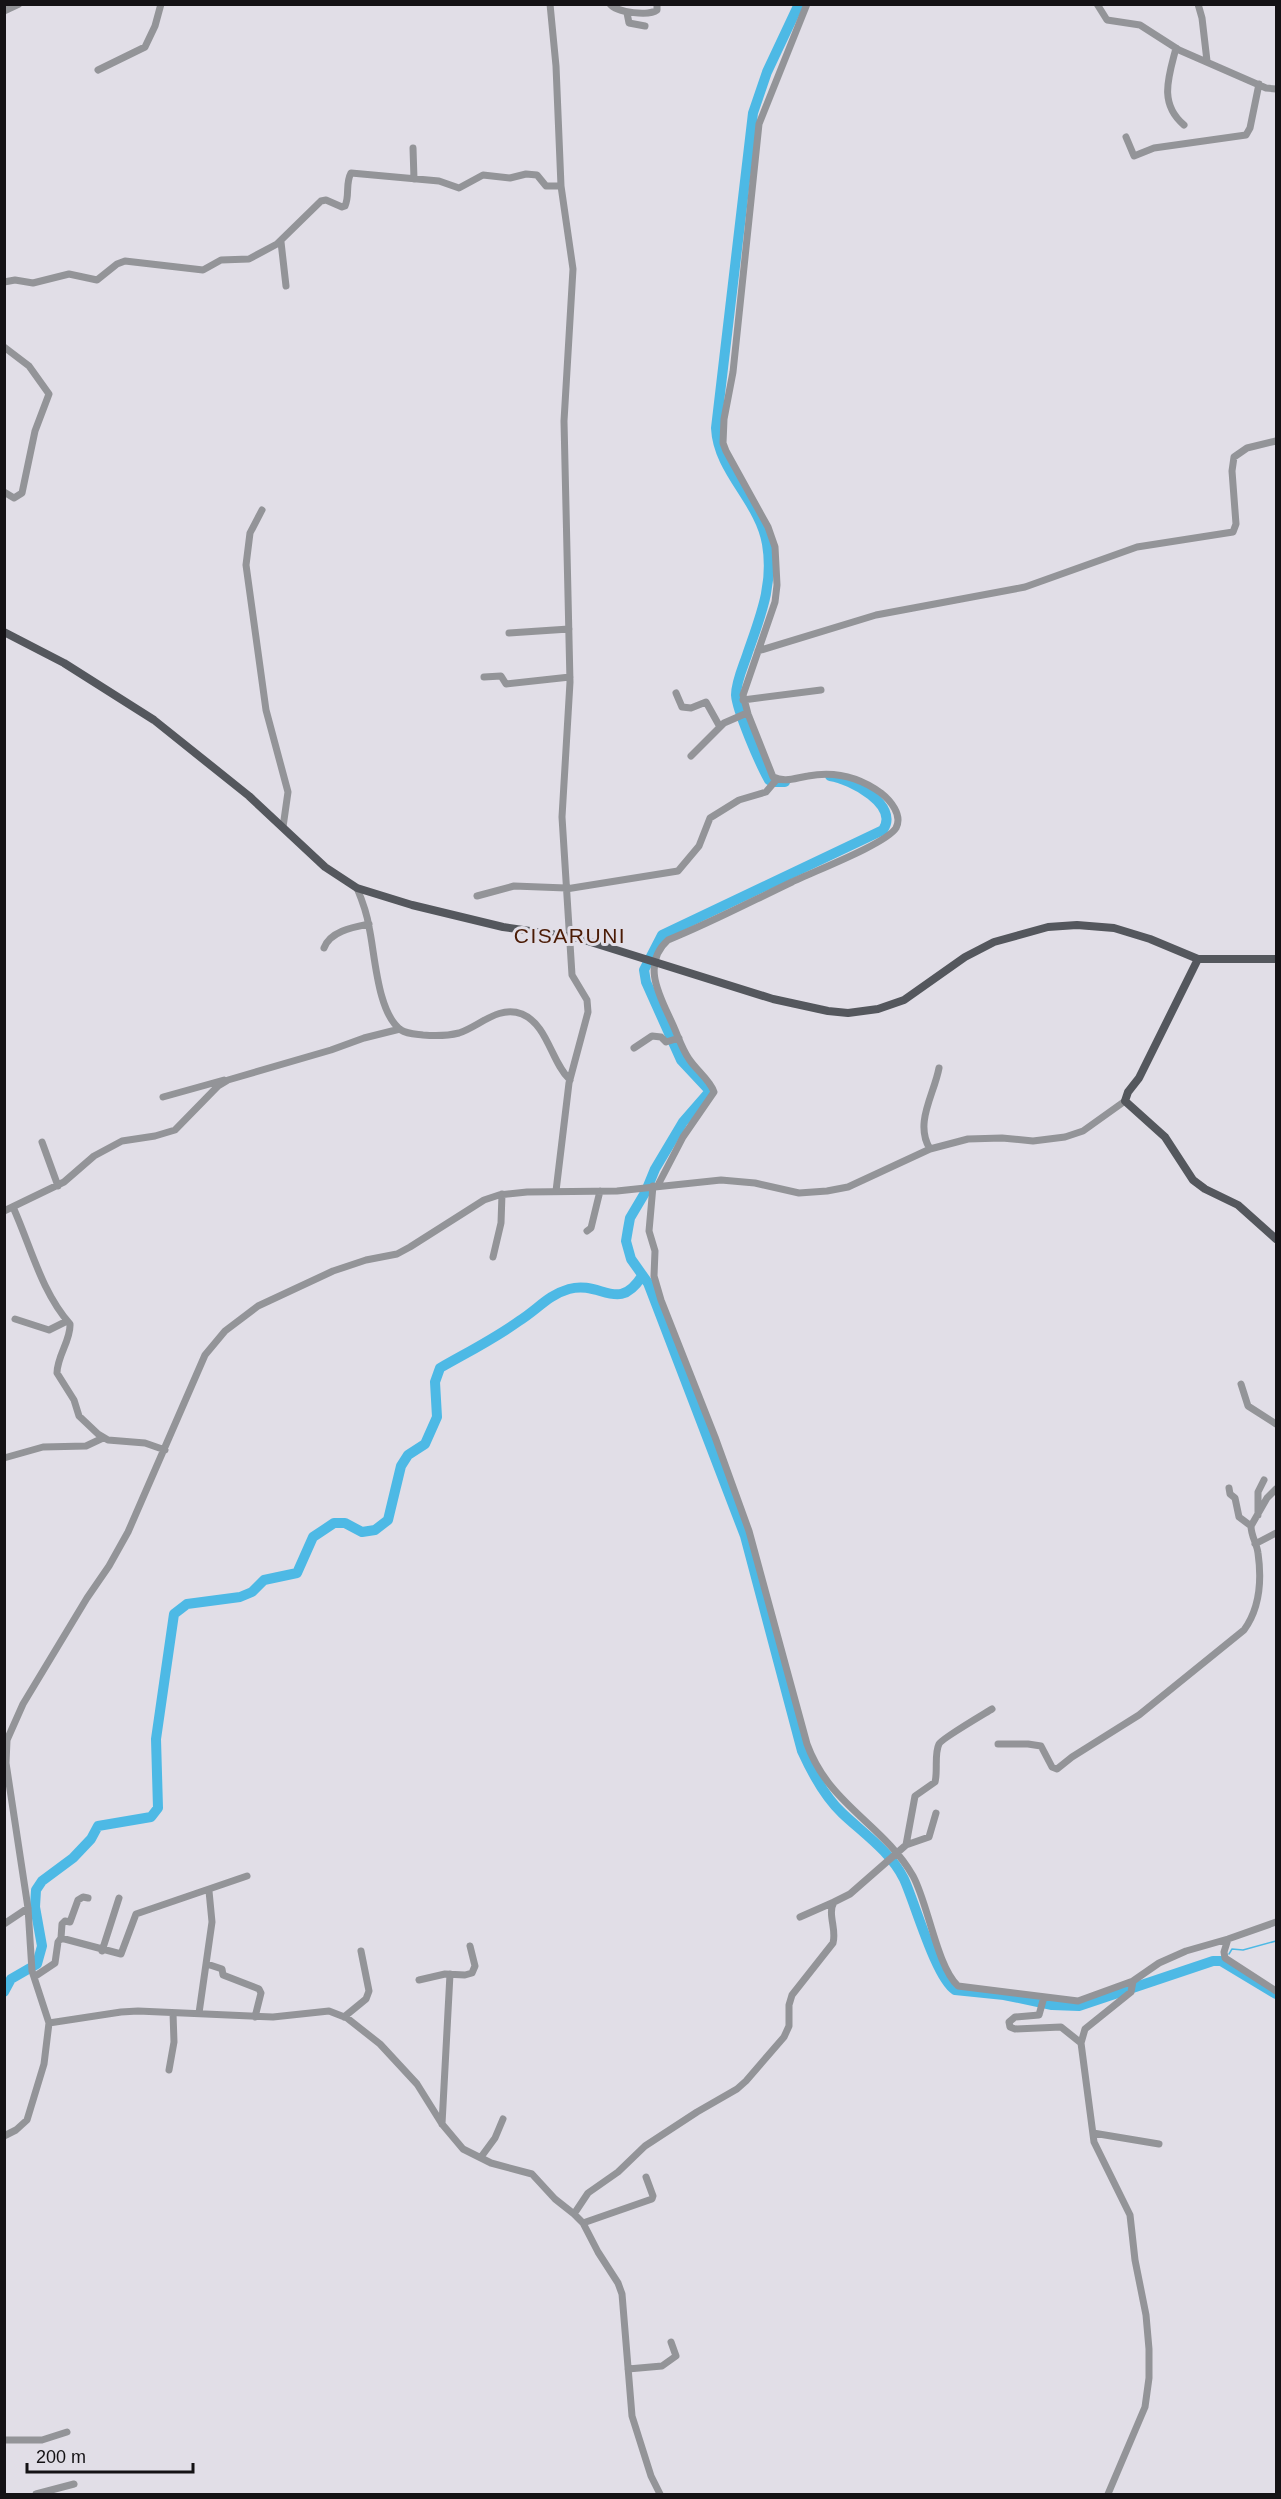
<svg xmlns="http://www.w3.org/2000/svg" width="1281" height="2499" font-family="Helvetica,sans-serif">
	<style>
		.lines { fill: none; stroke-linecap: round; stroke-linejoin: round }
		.stream { stroke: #4db9e5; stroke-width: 1.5 }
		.river { stroke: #4db9e5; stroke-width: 10 }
		.minor { stroke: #939498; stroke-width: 7 }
		.major { stroke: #54575d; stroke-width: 8 }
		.labels { text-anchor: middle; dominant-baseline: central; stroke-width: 6; stroke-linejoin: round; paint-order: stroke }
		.quarter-label { font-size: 21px; letter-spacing: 1.5px; fill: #4b1b05; stroke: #e1dee7 }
	</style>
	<rect width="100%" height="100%" fill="#e1dee7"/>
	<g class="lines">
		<path class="stream" d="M1229,1954L1232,1949L1243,1950L1276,1941"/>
		<path class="river" d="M830,776C851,779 900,805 883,830L662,935L644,970L646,982L681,1060L710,1091L683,1122L655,1169L646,1191L630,1218L628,1229L626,1241L631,1259L648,1283L658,1309L745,1536L802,1751C812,1773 824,1796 842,1813C863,1833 890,1851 904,1879C915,1903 936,1978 955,1990L1004,1995L1052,2005L1079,2006L1213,1961H1221L1276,1994
			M785,782H774L769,780C760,764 737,711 736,695C736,682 743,667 747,655C760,617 774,585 767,544C760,501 718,472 716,428L753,113L767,72L799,4
			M4,1992L11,1979L37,1964L42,1946L35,1907L36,1890L42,1881L73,1858L91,1839L98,1826L151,1817L158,1808L156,1739L174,1614L187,1604L240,1597L252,1592L264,1580L297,1573L313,1537L334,1523H345L362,1532L375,1530L388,1520L401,1466L408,1455L425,1444L437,1417L435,1382L440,1368C466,1353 494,1339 519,1321C537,1310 548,1295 569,1289C601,1280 618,1314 642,1276"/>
		<path class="minor" d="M550,4L556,66L561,186L573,269L564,421L570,682L562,817L572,975L587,1000L588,1012L569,1083L556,1191
			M610,4C617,13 650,16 657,10V4
			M1097,4L1107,20L1140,25L1179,50L1266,88L1276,89
			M1198,4L1202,18L1207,61
			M4,11L19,4
			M627,13L629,23L645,26
			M1176,48C1169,76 1158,103 1184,125
			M98,70L145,47L155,26L161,4
			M1126,137L1134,156L1154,148L1246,135L1250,128L1259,84
			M413,148L414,179
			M281,242L286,286
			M4,282L15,280L33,283L69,274L97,280L117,264L125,261L203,270L221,260L249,259L277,244L321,201L326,200L342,207L345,206C350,195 345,184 351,173L439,181L459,188L483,175L510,178L526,174L537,175L546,186H561
			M4,347L29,366L49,394L35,431L22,493L14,498L4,492
			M262,510L250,533L246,565L266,710L288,792L283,827
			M509,633L569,629
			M758,651L876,615L1025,587L1137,547L1233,532L1236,524L1232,471L1234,457L1247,448L1276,441
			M484,677L501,676L506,684L570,677
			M676,693L682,707L691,708L706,702L720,727
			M743,700L821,690
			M691,756L724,723L747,713
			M357,888C362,900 367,913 369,927C375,953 377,1013 401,1030C407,1034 415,1034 423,1035C434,1036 447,1036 459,1033C480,1026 498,1005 522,1014C548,1025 551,1062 570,1080
			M566,889L678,871L699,846L710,818L739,800L766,792L777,779
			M477,896L514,886L566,888
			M324,948C330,931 354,927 369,924
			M634,1048L652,1036L661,1037L666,1042L679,1038
			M163,1097L224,1080
			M42,1142L58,1186
			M930,1149C914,1123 934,1095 939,1068
			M658,1185L683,1137L714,1092C710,1080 696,1070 689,1059C682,1049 678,1036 673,1025C661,998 640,965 668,940C710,923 750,902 792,882C812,872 886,844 896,828C903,815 890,800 881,793C859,777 834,771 808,776C795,778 785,783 773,777L748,714L743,695L775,602L777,585L775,547L768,527L726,451L723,443L724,419L733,372L759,124L807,4
			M653,1186L649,1231L655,1251L654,1276L661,1300L715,1437L749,1531L807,1744C829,1805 883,1824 913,1876C928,1903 937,1967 958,1986L1078,2001L1133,1981
			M13,1207C31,1247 41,1291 70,1324C71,1340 57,1356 57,1373L74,1400L79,1416L98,1434L108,1440L145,1443L165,1450
			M4,1211L64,1182L94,1156L122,1141L155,1136L175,1130L218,1086L228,1080L331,1050L364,1038L400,1029
			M587,1231L591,1228L600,1191
			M493,1257L501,1223L502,1194
			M15,1319L49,1330L67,1321
			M1241,1384L1248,1406L1276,1424
			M4,1458L43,1447L86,1446L103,1438
			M1229,1488L1230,1494L1235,1498L1239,1517L1251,1526
			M1258,1515V1492L1264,1480
			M1255,1544L1276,1533
			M998,1744H1028L1041,1746L1052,1767L1057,1769L1072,1757L1139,1715L1244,1630C1260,1608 1262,1581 1258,1553C1257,1544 1251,1536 1251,1526L1267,1498L1276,1489
			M906,1845L929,1837L936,1813
			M800,1917L834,1902
			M4,1924L28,1908
			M61,1938L62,1924L65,1921L70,1922L78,1900L83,1897L88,1898
			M1228,1939L1224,1952L1225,1958L1276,1991
			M102,1951L119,1898
			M207,1964L222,1969L223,1975L259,1989L261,1993L255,2017
			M34,1977L55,1963L58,1942L61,1938L121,1954L136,1914L247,1876
			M419,1980L445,1974L465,1975L472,1973L475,1966L470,1946
			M1044,1997L1039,2015L1015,2017L1009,2022L1010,2027L1015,2029L1061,2027L1081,2043
			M199,2013L212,1922L209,1891
			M344,2017L366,1999L369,1991L361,1951
			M49,2023L121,2012L138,2011L273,2017L329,2011L347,2018L380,2044L417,2084L442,2124L463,2149L491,2163L532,2174L555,2199L574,2214L583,2223L598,2252L618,2283L622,2294L632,2416L651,2476L660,2494
			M169,2070L174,2042L173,2013
			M442,2124L450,1974
			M1093,2133L1159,2144
			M4,2136L16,2130L27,2120L44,2064L49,2023L32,1971L28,1908L6,1763L7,1740L23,1704L87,1598L109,1566L128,1532L205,1355L225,1331L258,1306L333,1271L366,1260L397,1254L410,1247L484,1200L499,1195L527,1192L617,1191L721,1180L755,1183L799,1193L827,1191L848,1187L930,1149L968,1139L1002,1138L1033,1141L1065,1137L1083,1131L1125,1101
			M481,2157L495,2138L503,2119
			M574,2214L588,2193L618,2172L645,2146L697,2112L737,2089L746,2081L784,2037L789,2026V2005L792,1995L833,1943C837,1929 827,1914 834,1902L850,1894L906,1845L915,1796L935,1782C938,1771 934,1754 939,1744C941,1739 984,1714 992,1709
			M583,2223L652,2199L653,2196L646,2177
			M628,2369L662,2366L676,2356L671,2342
			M4,2440H42L67,2432
			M36,2494L74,2484
			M1108,2494L1145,2407L1149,2378V2349L1146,2315L1135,2260L1130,2215L1094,2142L1081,2043L1085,2029L1131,1992L1133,1981L1159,1963L1186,1951L1228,1939L1276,1922"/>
		<path class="major" d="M4,632L64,663L154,720L249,796L325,867L357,888L412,905L503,927L578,938L773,999L828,1011L848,1013L878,1009L904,1000L965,957L994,942L1048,927L1077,925L1114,928L1150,939L1198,959H1276
			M1198,959L1139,1078L1128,1092L1125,1101L1165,1137L1193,1180L1205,1189L1238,1205L1276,1239"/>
	</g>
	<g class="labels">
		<g class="quarter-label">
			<text x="570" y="935">CISARUNI</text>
		</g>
	</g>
	<rect width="1281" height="2499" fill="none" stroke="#141215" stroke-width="12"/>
	<path d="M27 2463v9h166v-9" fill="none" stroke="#141215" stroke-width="3"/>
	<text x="36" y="2463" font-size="18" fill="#141215" stroke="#e1dee7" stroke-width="4.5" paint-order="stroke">200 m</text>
</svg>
